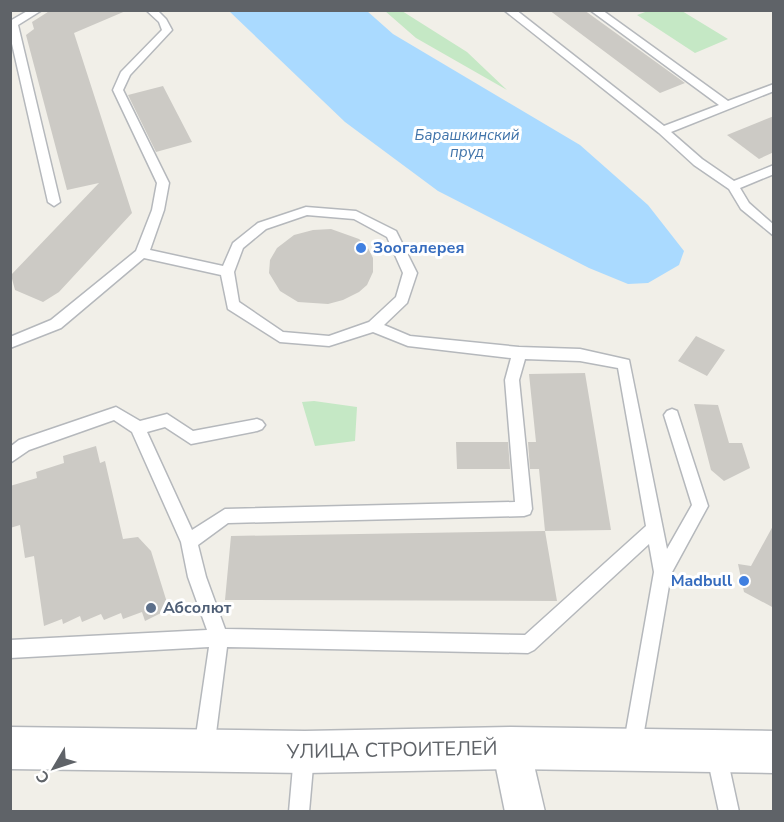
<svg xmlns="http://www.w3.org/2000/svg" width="784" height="822" font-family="'Nunito Sans',sans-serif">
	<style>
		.green { fill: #c5e8c5 }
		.water { fill: #aadaff }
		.building { fill: #cccac5 }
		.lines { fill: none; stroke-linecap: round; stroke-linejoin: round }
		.service-casing { stroke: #b5b8bc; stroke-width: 3 }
		.minor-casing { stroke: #b5b8bc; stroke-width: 3 }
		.tertiary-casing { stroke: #b5b8bc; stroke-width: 3 }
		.service { fill: #fff; fill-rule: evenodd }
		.minor { fill: #fff; fill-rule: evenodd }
		.tertiary { fill: #fff; fill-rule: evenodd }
		.shop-dot { fill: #3f7fe0; stroke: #fff; stroke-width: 2 }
		.service-dot { fill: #5c6f8a; stroke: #fff; stroke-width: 2 }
		.labels { text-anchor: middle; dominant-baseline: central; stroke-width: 6; stroke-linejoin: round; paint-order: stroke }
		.far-water-label { font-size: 15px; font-style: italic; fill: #4174aa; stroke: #fff }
		.shop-label { font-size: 16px; font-weight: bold; fill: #366cbe; stroke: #fff; text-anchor: start }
		.service-label { font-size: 16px; font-weight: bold; fill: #4e5e75; stroke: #fff; text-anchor: start }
		.near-street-label { font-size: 20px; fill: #5f6368; stroke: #fff }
	</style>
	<rect width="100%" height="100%" fill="#f1efe8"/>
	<path class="green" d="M385,11H402L467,52L507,90L416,38Z
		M648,11H682L728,39L695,53L637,15Z
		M314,401L357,407L355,441L315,446L302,402Z"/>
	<path class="water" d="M229,11H367L393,34L580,145L648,205L684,251L679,265L648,283L628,284L589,268L438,191L345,122Z"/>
	<path class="building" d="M51,10H128L74,33L132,213L59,292L43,302L15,290L11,275L99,183L67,190L26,35L34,29L32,22Z
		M549,10H584L685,83L660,93Z
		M163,86L192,142L156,152L128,95Z
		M774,116V152L759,159L727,135Z
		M331,229L359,239L367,246L373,258V272L367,285L359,292L343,300L328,304L298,302L280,291L269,273L270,260L277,248L294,235L313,230Z
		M696,336L725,350L707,376L678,361Z
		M585,373L611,530L545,531L539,469H530L528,442H536L529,374Z
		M694,404L718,405L729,443H742L750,468L724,481L711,470Z
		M456,442H508L510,469H457Z
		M96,446L100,463L105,461L123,539L138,537L151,551L169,609L145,621L142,612L123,619L121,613L104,620L101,614L82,622L80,616L63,624L62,619L44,626L34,556L25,558L20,525L10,528V486L37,478L36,472L64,463L63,456Z
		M774,524V608L744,592L738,564L751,566Z
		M545,531L557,601L225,600L231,536Z"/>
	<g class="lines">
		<g class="service-casing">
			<path id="service" d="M29,10H42L18,25L60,202L54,206L48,202L10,35V21Z
				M146,10H157L166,19L172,30L130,75L123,90L169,183L164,210L150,250L223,266L233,243L258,223L306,207L356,211L396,231L417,273L407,303L384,325L410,336L519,347L580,349L629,360L667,549L692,505L664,415L667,411L672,409L677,411L708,506L671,574L640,755L633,758L626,755L623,748L654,572L649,544L534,650L528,653L227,647L214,749L211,756L204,759L197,756L194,749L209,647L10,658V640L207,630L188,577L181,542L132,432L114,420L29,450L10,463V447L19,440L116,407L140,421L167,414L193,431L257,419L262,421L265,425L262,429L257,431L191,444L165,427L147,432L192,530L225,509L515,502L505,380L511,358L408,346L373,332L329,346L280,342L228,309L221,275L144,258L61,328L10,348V337L51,320L136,251L152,210L157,183L113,90L121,72L162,30L159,22ZM307,215L354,219L387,237L403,273L396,297L369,322L329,336L283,332L239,302L234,272L243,248L266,229ZM525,359L580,361L618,368L646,526L525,635L225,629L206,577L198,545L228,523L524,516L530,514L532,509L519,380Z
				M504,10H516L664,126L719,105L590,10H602L728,101L774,84V91L671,132L702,159L734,181L774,165V174L740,188L749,203L774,225V236L741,209L729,189L694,165L659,133Z
				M716,742L723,745L726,752L739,812H719L706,752L709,745Z
				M304,745L311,748L314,755L309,812H289L294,755L297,748Z"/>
		</g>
		<g class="minor-casing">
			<path id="minor" d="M511,729L525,734L530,748L545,812H505L492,748L497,734Z"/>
		</g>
		<g class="tertiary-casing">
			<path id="tertiary" d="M10,727L305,731L511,727L774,731V773L511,769L305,773L10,769Z"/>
		</g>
		<use href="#service" class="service"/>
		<use href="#minor" class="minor"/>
		<use href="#tertiary" class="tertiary"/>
	</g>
	<g class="shop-dot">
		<circle cx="361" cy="248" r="6"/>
		<circle cx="744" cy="581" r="6"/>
	</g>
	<circle class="service-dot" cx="151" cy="608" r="6"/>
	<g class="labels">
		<g class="far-water-label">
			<text x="467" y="135">Барашкинский<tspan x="467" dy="17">пруд</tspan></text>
		</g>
		<g class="shop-label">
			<text x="373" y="248">Зоогалерея</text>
			<text x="732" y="581" text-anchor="end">Madbull</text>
		</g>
		<g class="service-label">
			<text x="163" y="608">Абсолют</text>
		</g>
		<g class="near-street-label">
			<text transform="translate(392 750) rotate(-1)">УЛИЦА СТРОИТЕЛЕЙ</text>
		</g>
	</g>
	<rect width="784" height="822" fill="none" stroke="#5f6368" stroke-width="24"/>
	<g transform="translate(54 768) rotate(231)" stroke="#ffffff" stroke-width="4.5" paint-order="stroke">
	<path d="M0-4.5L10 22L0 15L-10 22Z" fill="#5f6368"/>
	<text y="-9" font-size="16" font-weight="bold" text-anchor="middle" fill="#5f6368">С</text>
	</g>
</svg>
